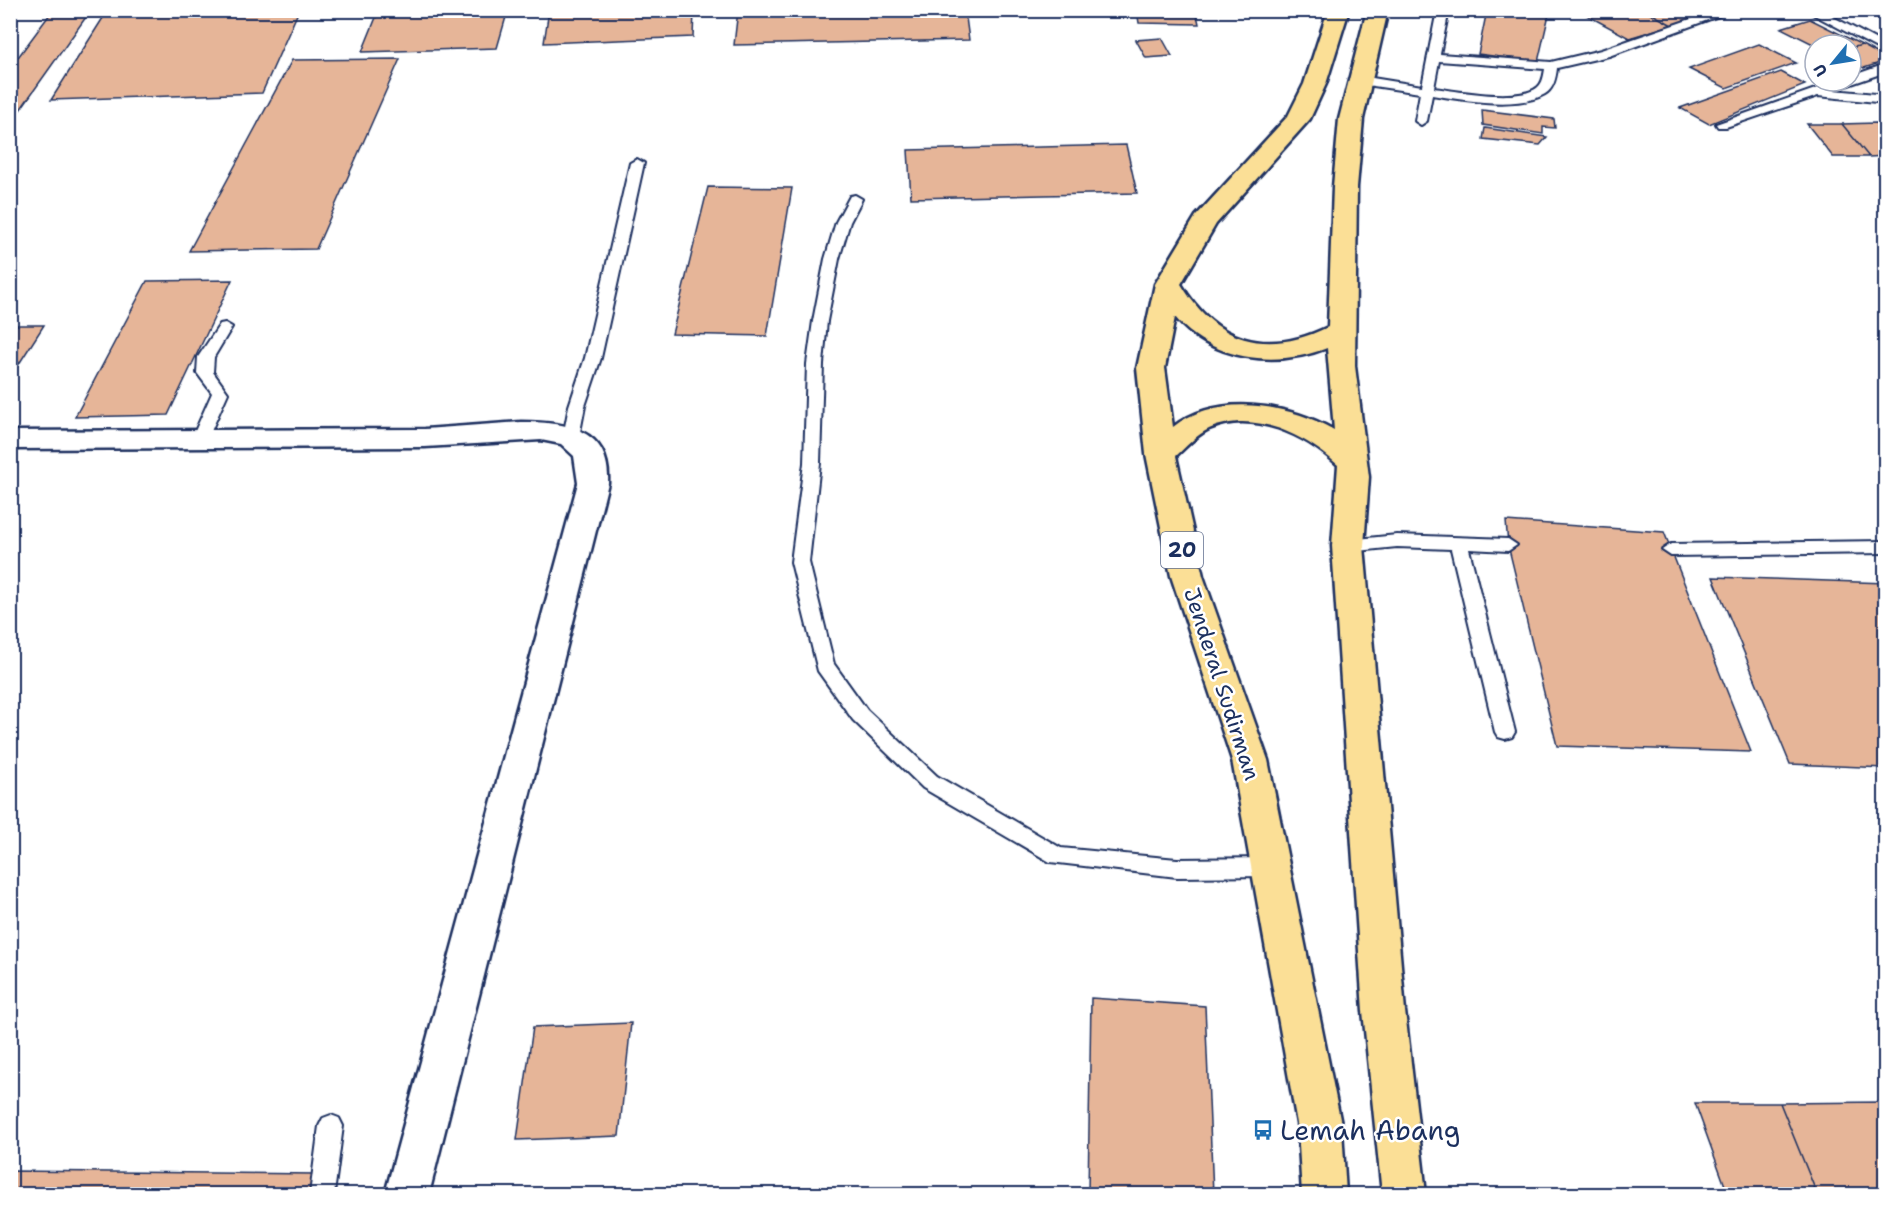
<svg xmlns="http://www.w3.org/2000/svg" width="1896" height="1205" font-family="'Shantell Sans',sans-serif">
	<style>
		.building { fill: #e6b598; stroke: #1b2f5e; stroke-width: 1.5 }
		.lines { fill: none; stroke-linecap: round; stroke-linejoin: round }
		.lane-casing { stroke: #1b2f5e; stroke-width: 4 }
		.street-casing { stroke: #1b2f5e; stroke-width: 5 }
		.highway-casing { stroke: #1b2f5e; stroke-width: 5 }
		.lane { fill: #fff; fill-rule: evenodd }
		.street { fill: #fff; fill-rule: evenodd }
		.highway { fill: #fbdf96; fill-rule: evenodd }
		.labels { text-anchor: middle; dominant-baseline: central; stroke-width: 5; stroke-linejoin: round; paint-order: stroke }
		.shield { fill: #fff; stroke: #5f6d8e; stroke-width: 1.5 }
		.shield-label { font-size: 21px; font-weight: bold; fill: #1b2f5e }
		.street-label { font-size: 22px; fill: #1b2f5e; stroke: #fff }
		.near-poi-label { font-size: 27px; fill: #1b2f5e; stroke: #fff; text-anchor: start }
	</style>
	<rect width="100%" height="100%" fill="#fff"/>
	<filter id="ink" filterUnits="userSpaceOnUse"><feTurbulence type="fractalNoise" baseFrequency=".0167" numOctaves="2"/><feDisplacementMap in="SourceGraphic" scale="12" xChannelSelector="R" yChannelSelector="G"/><feConvolveMatrix kernelMatrix="1 2 1 2 8 2 1 2 1" color-interpolation-filters="sRGB"/></filter>
	<g filter="url(#ink)">
		<path class="building" d="M53,10H91L20,110H10V68Z
			M108,10H299L262,93L51,100Z
			M379,10H508L497,48L362,52Z
			M549,10H694L693,37L544,43Z
			M738,10H965L969,40L734,45Z
			M1137,10H1196L1199,24L1139,23Z
			M1487,10H1550L1538,62L1478,54Z
			M1590,10H1645L1672,25L1629,38L1583,13Z
			M1645,10H1683L1696,17L1672,25Z
			M1810,19L1862,45L1851,48V45H1815L1781,28Z
			M1162,38L1172,56L1146,58L1136,40Z
			M1759,44L1796,63L1726,88L1689,69Z
			M1862,45L1886,58V61L1864,68L1851,62V48Z
			M400,59L316,249L189,251L292,60Z
			M1781,72L1805,85L1709,124L1680,108Z
			M1482,110L1554,119L1555,128L1543,127V134L1483,125Z
			M1876,123L1886,135V156L1869,157L1842,124Z
			M1807,124H1842L1869,157H1833Z
			M1485,128L1547,137L1540,145L1483,139Z
			M1126,145L1137,193L911,198L908,150Z
			M708,187L792,188L767,336L672,334Z
			M232,280L168,415L75,417L147,281Z
			M10,325H44L17,367L10,368Z
			M1506,521L1664,532L1751,752L1557,746L1508,545Z
			M1713,577L1886,583V768L1790,764Z
			M1091,998L1205,1006L1213,1194H1088Z
			M631,1023L619,1136L517,1140L533,1027Z
			M1886,1102V1194H1817L1780,1103Z
			M1695,1103H1780L1817,1194H1728Z
			M10,1171L315,1174L309,1194H10Z"/>
		<g class="lines">
			<g class="lane-casing">
				<path id="lane" d="M1437,10H1449L1440,54L1551,62L1601,50L1717,10H1735L1609,56L1557,68C1556,77 1554,89 1545,94C1518,110 1463,100 1432,95L1427,121L1421,125L1415,121L1420,93L1360,84L1354,80L1360,76L1422,86ZM1439,61L1545,69C1544,75 1543,83 1538,87C1520,103 1457,91 1434,88Z
					M1805,10H1820L1886,45V53Z
					M1886,64V72L1834,90L1886,95V103L1818,96L1726,127H1718L1716,124L1838,81H1851V76Z
					M637,159L644,163L601,358L585,406L579,437L571,442L563,437L569,406L585,358L630,163Z
					M855,195L862,199L850,222L839,259L827,321L823,364L820,463L809,562L834,664L867,710L937,776L1061,848L1177,859L1269,858L1276,861L1279,867L1276,873L1269,876L1177,877L1050,862L923,788L853,720L818,671L791,562L804,463L807,364L813,321L825,259L836,222L850,196Z
					M225,323L232,327L214,357L213,372L228,393L208,438L200,443L192,438L212,393L197,373L198,357L220,324Z
					M1397,535L1508,539L1517,545L1508,551L1469,549L1515,732L1512,737L1505,739L1498,737L1495,732L1451,549L1397,547L1348,552L1339,546L1348,540Z
					M1886,541V553L1671,556L1662,550L1671,544Z
					M331,1115L339,1118L343,1126L334,1194H310L319,1126L323,1118Z"/>
			</g>
			<g class="street-casing">
				<path id="street" d="M1867,10H1886V19L1870,14Z
					M521,422C565,422 611,428 608,483L429,1194H385L578,483L574,456L561,444L541,440L425,447L10,449V431L425,429Z"/>
			</g>
			<g class="highway-casing">
				<path id="highway" d="M1328,10H1349L1326,84L1310,119L1216,224L1181,284C1216,343 1267,357 1328,327L1333,187L1339,119L1367,10H1388L1363,119L1357,187L1355,366L1369,477L1364,546L1405,1011L1426,1194H1382L1363,1011L1332,546L1338,465C1306,435 1253,409 1209,429C1196,435 1186,447 1176,456L1203,576L1268,760L1342,1129L1346,1194H1302L1298,1129L1232,760L1171,576L1146,454L1137,368L1155,284L1196,216L1288,116L1304,84ZM1175,317C1211,361 1277,368 1327,348L1334,430C1288,404 1217,392 1173,427L1165,368Z"/>
			</g>
			<use href="#lane" class="lane"/>
			<use href="#street" class="street"/>
			<use href="#highway" class="highway"/>
		</g>
	</g>
	<defs>
		<g id="bus-bare" transform="scale(1.62)"><path d="M-5-6H5V4H4V6H2V4H-2V6H-4V4H-5ZM-3.5-4V0h7V-4ZM-3.5 1.2v1.5H-2V1.2ZM2 1.2v1.5H3.5V1.2Z" fill="#1f6fb2" stroke="#fff" stroke-width="2.5" paint-order="stroke"/></g>
	</defs>
	<g fill-rule="evenodd">
		<use href="#bus-bare" x="1263" y="1130"/>
	</g>
	<g class="labels">
		<rect class="shield" x="1161" y="532" width="42" height="36" rx="4.5"/>
		<g class="shield-label">
			<text x="1182" y="550">20</text>
		</g>
		<g class="street-label">
			<text transform="translate(1222 684) rotate(72)">Jenderal Sudirman</text>
		</g>
		<g class="near-poi-label">
			<text x="1280" y="1130">Lemah Abang</text>
		</g>
	</g>
	<rect width="1896" height="1205" fill="none" stroke="#fff" stroke-width="36"/>
	<rect x="18" y="18" width="1860" height="1169" fill="none" stroke="#1b2f5e" stroke-width="2" filter="url(#ink)"/>
	<g transform="translate(1833 63) rotate(240)"><circle r="28" fill="#ffffff" stroke="#a4acbf" stroke-width="1.5"/>
	<path d="M0-4.5L10 22L0 15L-10 22Z" fill="#1f6fb2"/>
	<text y="-9" font-size="16" font-weight="bold" text-anchor="middle" fill="#1b2f5e">U</text>
	</g>
</svg>
